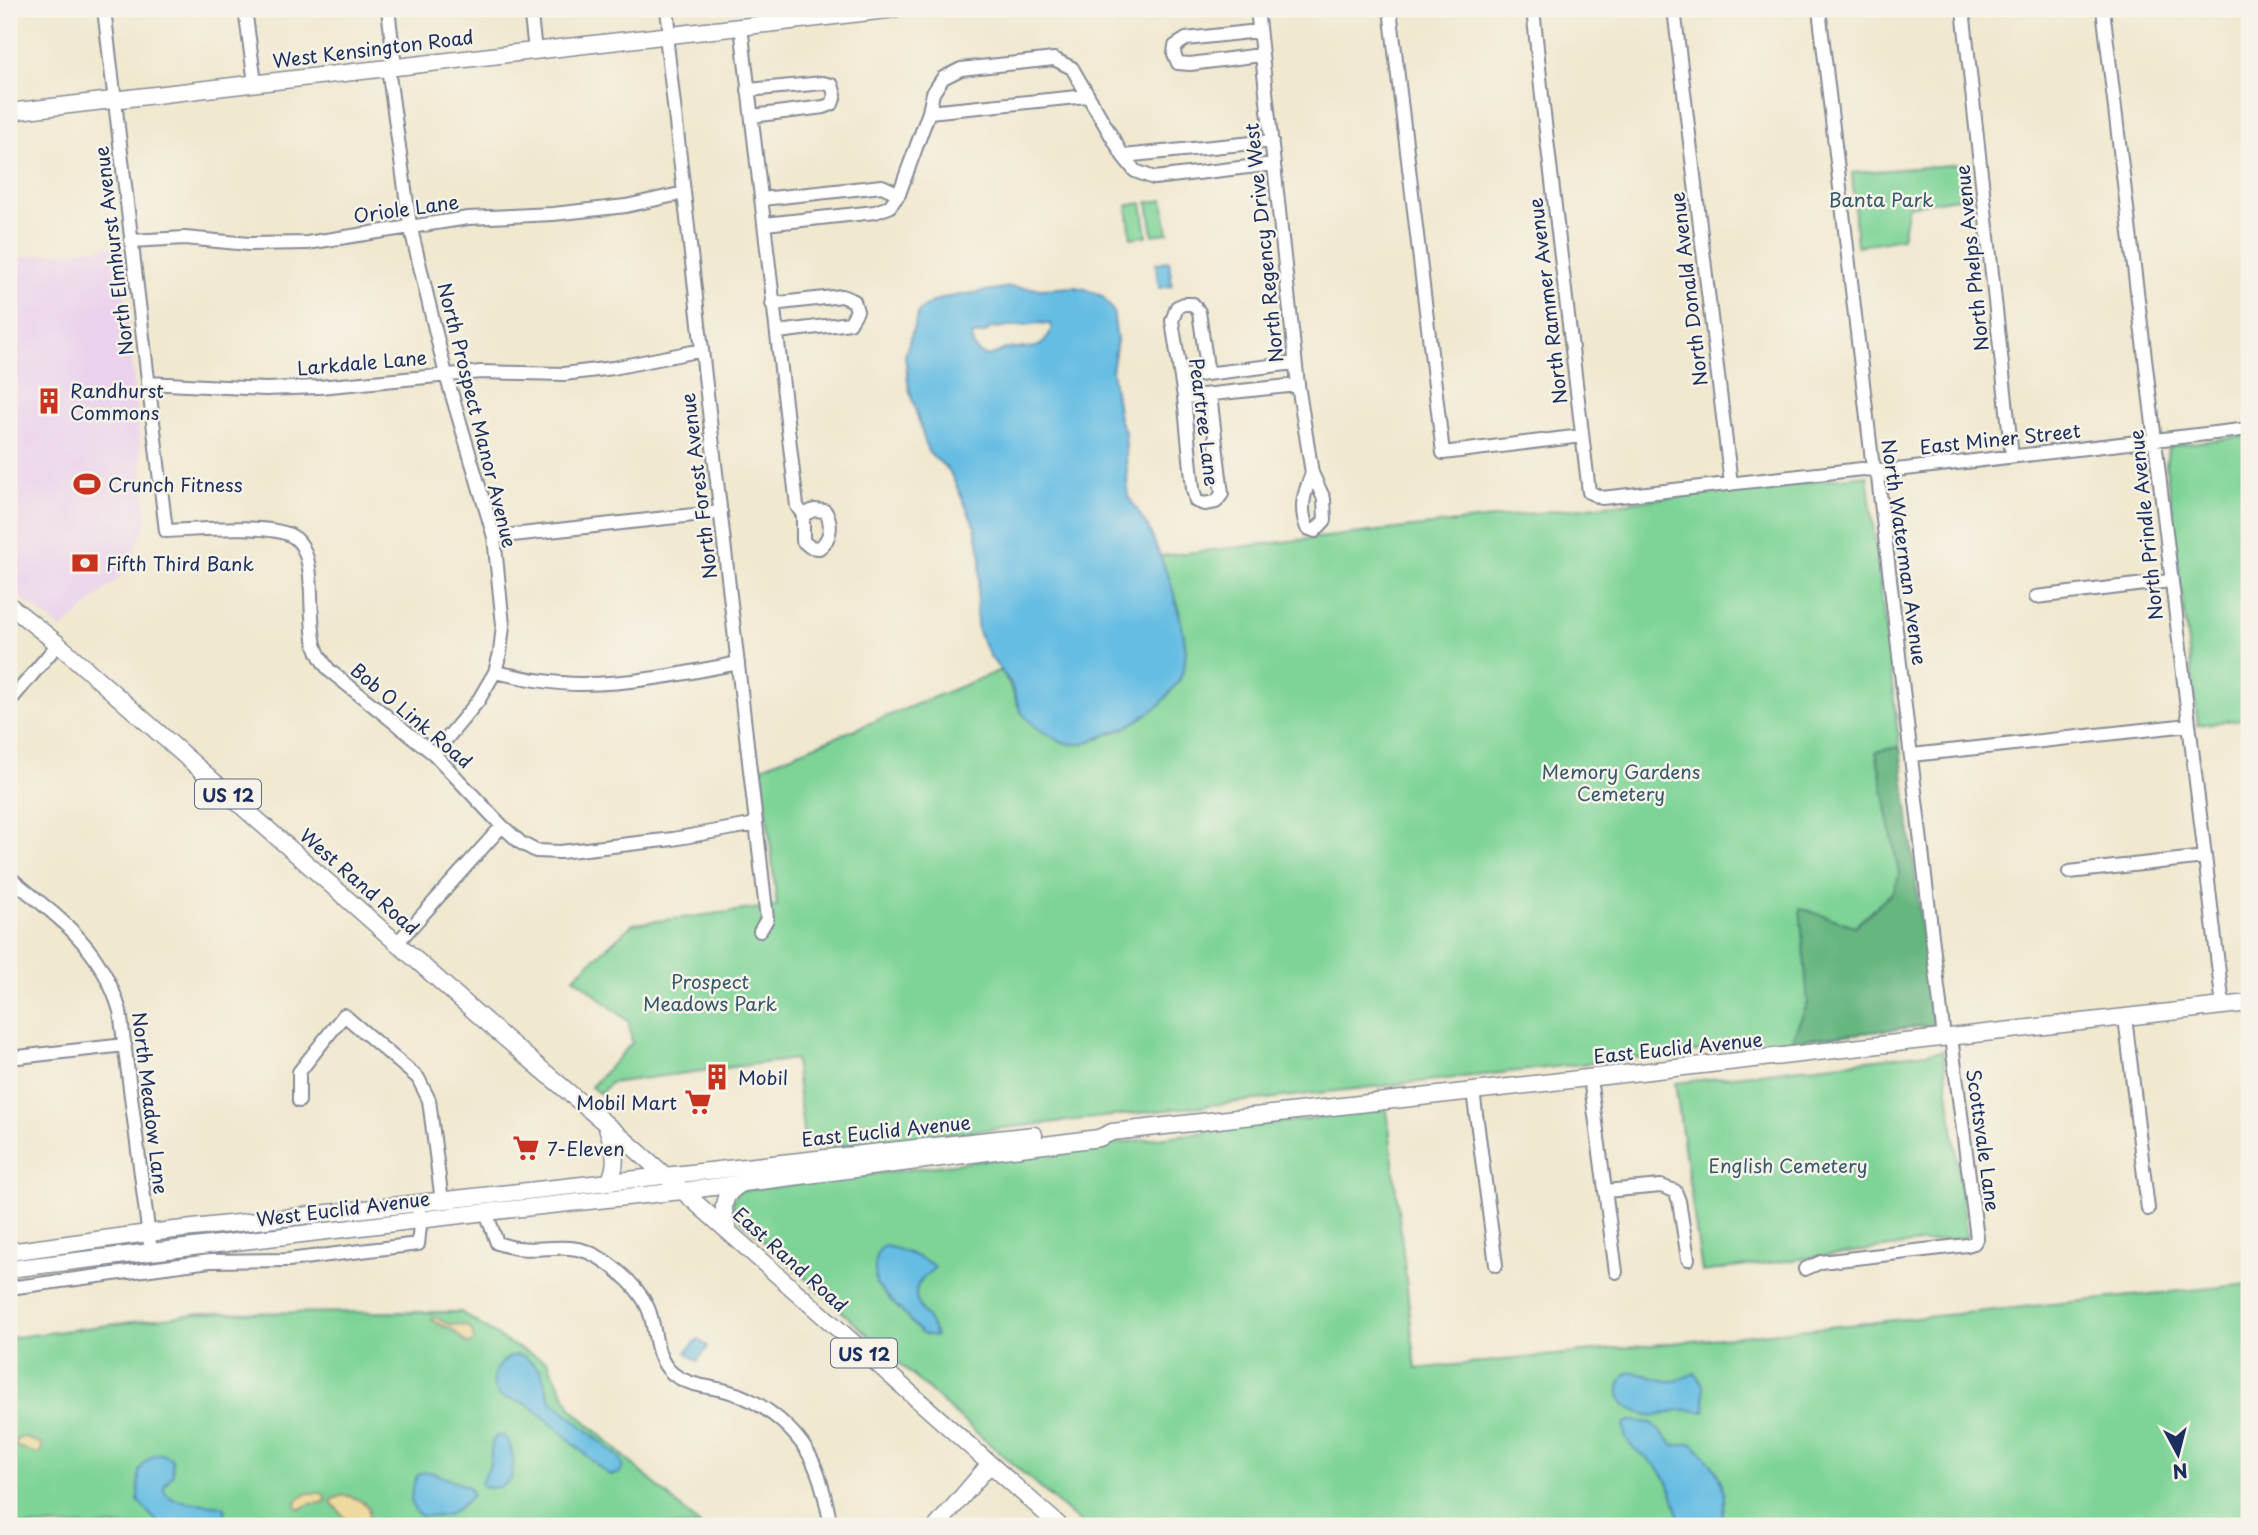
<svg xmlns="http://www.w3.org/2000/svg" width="2258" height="1535" font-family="'Playpen Sans',sans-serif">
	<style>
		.built { fill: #ead1ec }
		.green { fill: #7ed497; stroke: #4c827a; stroke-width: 2 }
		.forest { fill: #66b680; stroke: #40726f; stroke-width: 2 }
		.sand { fill: #eeda9e; stroke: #84847e; stroke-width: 2 }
		.water { fill: #66bde3; stroke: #4076a0; stroke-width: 2; fill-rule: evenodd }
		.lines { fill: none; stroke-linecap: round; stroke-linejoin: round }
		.minor-casing { stroke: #868c96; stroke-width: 16 }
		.major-casing { stroke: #868c96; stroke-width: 19 }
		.minor { stroke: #fff; stroke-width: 12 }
		.major { stroke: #fff; stroke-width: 16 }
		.labels { text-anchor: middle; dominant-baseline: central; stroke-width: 5; stroke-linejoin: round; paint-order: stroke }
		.shield { fill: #f7f3e8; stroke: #5d6a87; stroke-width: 2 }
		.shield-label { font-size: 18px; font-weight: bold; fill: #1b2f5e }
		.street-label { font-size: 19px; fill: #1b2f5e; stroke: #f7f3e8 }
		.park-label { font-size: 19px; fill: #34586c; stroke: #f7f3e8 }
		.poi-label { font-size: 19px; fill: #1b2f5e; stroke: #f7f3e8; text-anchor: start }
	</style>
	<rect width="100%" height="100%" fill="#f7f3e8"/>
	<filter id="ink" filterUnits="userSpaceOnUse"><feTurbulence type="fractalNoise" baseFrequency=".0143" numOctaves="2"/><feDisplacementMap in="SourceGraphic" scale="14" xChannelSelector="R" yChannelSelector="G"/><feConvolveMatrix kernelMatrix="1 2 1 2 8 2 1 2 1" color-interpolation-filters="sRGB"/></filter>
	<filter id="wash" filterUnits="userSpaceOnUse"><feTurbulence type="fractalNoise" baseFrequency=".00686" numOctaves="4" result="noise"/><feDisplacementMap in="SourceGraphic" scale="28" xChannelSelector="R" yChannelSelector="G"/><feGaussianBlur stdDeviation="1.57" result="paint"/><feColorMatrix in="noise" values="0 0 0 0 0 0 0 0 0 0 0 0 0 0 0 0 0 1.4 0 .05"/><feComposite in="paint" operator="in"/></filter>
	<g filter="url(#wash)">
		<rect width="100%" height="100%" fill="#f0e8cf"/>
		<path class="built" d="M121,245L147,521L124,573L62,629L9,588V259Z"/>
		<path class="green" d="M1961,164L1964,197L1908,206L1902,238L1857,246L1852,173Z
			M1163,200L1168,233L1153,235L1148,202Z
			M1142,203L1147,236L1131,238L1127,205Z
			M2249,436V718L2198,725L2166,465L2168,449L2174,445Z
			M1867,475L1933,1025L805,1150L795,1059L610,1083L600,1094L591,1087L632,1043L629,1022L574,977L633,924L777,906L762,767L1001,670C1010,683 1013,696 1020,709C1023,715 1030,720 1036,725C1058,745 1073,747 1101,738L1186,651L1178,605L1160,556Z
			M1943,1051L1967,1237L1702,1272L1675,1083Z
			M1387,1109L1416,1369L2249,1284V1526H1084L955,1414L733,1213V1200L739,1191Z
			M461,1312L510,1344L547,1361L572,1409L701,1526H9V1338L202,1313Z"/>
		<path class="forest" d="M1900,747L1933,1025L1791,1041L1808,1003L1800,908L1855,926L1894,891L1899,875L1876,751Z"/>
		<path class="sand" d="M434,1316C439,1318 443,1323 449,1324C461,1327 473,1320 474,1341L469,1344C461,1341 459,1333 451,1329C443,1325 437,1326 431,1318Z
			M25,1437L41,1444L42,1448L40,1453H34L17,1447L15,1443L17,1439Z
			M308,1493H321L325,1496L326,1500L323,1503L309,1504L300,1509L296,1507L297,1500Z
			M344,1495C361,1499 378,1506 364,1526H352L331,1502L333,1499Z"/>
		<path class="water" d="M1169,261L1172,286L1159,288L1156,263Z
			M1010,287L1042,289L1075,287L1085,289L1102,296L1113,311L1117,340L1112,371L1119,419L1125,432L1128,496L1149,529L1171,583L1183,631L1186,651L1184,669L1179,681L1159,706L1127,727L1082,744H1070L1060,741L1035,727L1021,712L1010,682L991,658L983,643L978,631L976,612L981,557L975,526L949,470L928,452L909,388L905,355L919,311L931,303L943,298ZM1037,323L1050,324L1052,328C1041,356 1029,345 1007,349C1001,350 997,354 991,355C979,358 970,346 973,335L985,333L992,327C1000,329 1003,326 1011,326C1019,325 1028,325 1037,323Z
			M884,1246C895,1247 928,1260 935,1267C931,1272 926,1274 922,1279C904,1300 931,1316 936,1336L922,1334L876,1284C875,1272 872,1253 884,1246Z
			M698,1339L708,1347L697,1361L686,1352Z
			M516,1355L525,1357L541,1371L550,1399L621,1459L623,1467L620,1473L613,1475L608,1474C580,1452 557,1425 528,1405C517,1398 500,1402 495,1388C489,1372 503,1359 516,1355Z
			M1627,1373C1643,1371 1657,1382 1673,1381C1680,1380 1688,1376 1695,1373L1703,1385L1705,1412C1698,1411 1690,1410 1682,1410C1674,1410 1668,1414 1660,1415C1646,1417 1620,1409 1619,1393C1618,1385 1621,1379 1627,1373Z
			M1630,1421L1652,1423L1674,1446L1692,1443C1720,1469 1731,1489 1720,1526H1680C1678,1509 1672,1488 1662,1473C1650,1455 1619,1449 1625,1423Z
			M503,1435C513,1444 515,1466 511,1478C505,1487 491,1491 481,1485C481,1478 485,1477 488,1470C493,1459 488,1447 495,1437Z
			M156,1454H163L172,1459L173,1474C171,1479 164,1483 164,1488C163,1505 209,1503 221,1506L226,1509L224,1516L209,1519L208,1522L211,1526H164L157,1522L138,1501L139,1471L146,1461Z
			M424,1472H431L464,1485L469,1487L472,1495C455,1514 445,1520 419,1515C407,1504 411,1490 417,1476Z"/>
	</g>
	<g filter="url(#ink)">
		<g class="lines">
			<g class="minor-casing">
				<path id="minor" d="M104,9L166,531C193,530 275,522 295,538C298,540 300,543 302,546C313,566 310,594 312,616C313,640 314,652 330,671L434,754L502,826L521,843L536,851L560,852L673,839L756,824
					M245,9L255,83
					M388,9L395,67
					M530,9L535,50
					M667,9L670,35
					M1257,9L1298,385L1312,473L1324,499L1325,520L1315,531L1307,528C1299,507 1304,494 1312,473
					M1390,9L1443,453L1582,436
					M1533,9L1543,106L1589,492L1602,498L1862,469L1888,471L2249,429
					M1674,9L1731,484
					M1819,9L1872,460L1878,477L1944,1038
					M1963,9L2012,456
					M2103,9L2223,1006
					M741,26L797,506L803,515L814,510L825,511C833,523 831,540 819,548L810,547L803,541V515
					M1258,31L1186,39L1175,46L1174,54L1178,63L1190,64L1261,55
					M666,35L767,919L760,931
					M388,68L410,225L446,375L494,537L503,625L500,653L495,672L478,701L434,754
					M748,90L823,83L832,85L835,95L832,104L824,107L752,116
					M929,112L1087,96
					M1123,156L1272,141
					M762,199L882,186L899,194
					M765,224L875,212L889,207L899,194L929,112L933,93L943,78L961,69L1054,59L1072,68L1123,156L1135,171L1154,178L1274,164
					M131,241L185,238L249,244L307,243L468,218L553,214L626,206L684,193
					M772,304L842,296L854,301L857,311L850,323L778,332
					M1208,374L1199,312L1193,304H1184L1177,307L1172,321L1184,397L1193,489L1196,501L1204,504L1216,502L1222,494L1210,395
					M1181,377L1295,363
					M148,383L265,389L319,387L481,372L564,374L613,368L702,350
					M1184,397L1298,385
					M494,537L721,512
					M2036,597L2170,581
					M495,672C524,678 552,684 581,684C634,684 687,673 738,663
					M9,702L58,644
					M1912,755L2189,725
					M2069,872L2205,857
					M9,877C60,919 100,945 120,1011L151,1252
					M398,942L502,826
					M2125,1017L2148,1209
					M9,1058L125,1045
					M1590,1078L1616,1272
					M1473,1091L1496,1265
					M299,1101V1072L344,1015L418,1078L429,1100L442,1201
					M1605,1191L1661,1186L1675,1191L1679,1201L1688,1259
					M486,1212L497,1243C504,1245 511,1248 518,1248C537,1251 558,1245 577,1249C602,1253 638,1285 648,1308C657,1329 653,1356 672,1373C688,1386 708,1386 727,1391C764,1401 802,1433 816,1469C824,1488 827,1507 831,1526
					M1805,1269L1821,1262L1967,1245L1974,1243L1977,1238L1951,1037
					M9,1288L210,1261L288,1260L418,1244L420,1226L418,1204"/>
			</g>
			<g class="major-casing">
				<path id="major" d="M9,112L895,9
					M9,605L58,644L500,1034L633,1147L1060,1526
					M606,1125C613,1146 620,1161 609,1182
					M729,1232C722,1210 719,1196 741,1184
					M9,1252L148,1233L1034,1135
					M9,1269L486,1212L682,1191L1099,1138L1112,1132L2249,1003
					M937,1526L989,1465"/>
			</g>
			<use href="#minor" class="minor"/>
			<use href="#major" class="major"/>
		</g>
	</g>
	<defs>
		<g id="building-bare" transform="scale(2.1)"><path d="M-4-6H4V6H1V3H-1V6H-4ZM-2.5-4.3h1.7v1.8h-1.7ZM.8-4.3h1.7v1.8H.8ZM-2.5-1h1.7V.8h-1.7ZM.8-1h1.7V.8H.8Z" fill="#c8321e" stroke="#f7f3e8" stroke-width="2.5" paint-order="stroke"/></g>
		<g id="stadium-bare" transform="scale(2.1)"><path d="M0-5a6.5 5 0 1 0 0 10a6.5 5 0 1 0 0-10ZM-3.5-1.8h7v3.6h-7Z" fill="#c8321e" stroke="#f7f3e8" stroke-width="2.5" paint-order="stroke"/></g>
		<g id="bank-bare" transform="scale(2.1)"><path d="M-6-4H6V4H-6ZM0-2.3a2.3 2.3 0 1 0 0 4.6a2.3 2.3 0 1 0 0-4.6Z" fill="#c8321e" stroke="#f7f3e8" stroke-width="2.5" paint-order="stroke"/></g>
		<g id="supermarket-bare" transform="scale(2.1)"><path d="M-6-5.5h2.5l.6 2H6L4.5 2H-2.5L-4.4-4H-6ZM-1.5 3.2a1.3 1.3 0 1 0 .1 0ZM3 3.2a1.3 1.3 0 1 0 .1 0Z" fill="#c8321e" stroke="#f7f3e8" stroke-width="2.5" paint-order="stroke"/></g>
	</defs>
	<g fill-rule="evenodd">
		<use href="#building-bare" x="49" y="401"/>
		<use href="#stadium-bare" x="87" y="484"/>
		<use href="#bank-bare" x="85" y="563"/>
		<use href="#building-bare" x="717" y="1077"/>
		<use href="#supermarket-bare" x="698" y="1102"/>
		<use href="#supermarket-bare" x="526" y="1148"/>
	</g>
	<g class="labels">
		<g class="shield">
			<rect x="195" y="779.5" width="66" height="29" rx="5"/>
			<rect x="831" y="1338.5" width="66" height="29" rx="5"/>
		</g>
		<g class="shield-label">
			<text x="228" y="794">US 12</text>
			<text x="864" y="1353">US 12</text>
		</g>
		<g class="street-label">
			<text transform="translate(373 48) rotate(-7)">West Kensington Road</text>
			<text transform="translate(406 208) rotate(-8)">Oriole Lane</text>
			<text transform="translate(1263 243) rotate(-96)">North Regency Drive West</text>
			<text transform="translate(113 251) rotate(-97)">North Elmhurst Avenue</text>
			<text transform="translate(1971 258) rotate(-96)">North Phelps Avenue</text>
			<text transform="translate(1688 289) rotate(-97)">North Donald Avenue</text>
			<text transform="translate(1547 301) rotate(-97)">North Rammer Avenue</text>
			<text transform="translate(362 362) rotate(-5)">Larkdale Lane</text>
			<text transform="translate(478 415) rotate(76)">North Prospect Manor Avenue</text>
			<text transform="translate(1205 422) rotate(83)">Peartree Lane</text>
			<text transform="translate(2000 438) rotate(-6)">East Miner Street</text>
			<text transform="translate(698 486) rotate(-97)">North Forest Avenue</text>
			<text transform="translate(2145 525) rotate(-96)">North Prindle Avenue</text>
			<text transform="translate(1905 552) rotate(82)">North Waterman Avenue</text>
			<text transform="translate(412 715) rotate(40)">Bob O Link Road</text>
			<text transform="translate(360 881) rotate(41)">West Rand Road</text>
			<text transform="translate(1678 1047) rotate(-6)">East Euclid Avenue</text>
			<text transform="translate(151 1103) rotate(83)">North Meadow Lane</text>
			<text transform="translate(886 1130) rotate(-6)">East Euclid Avenue</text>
			<text transform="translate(1984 1140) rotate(82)">Scottsvale Lane</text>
			<text transform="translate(343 1208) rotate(-7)">West Euclid Avenue</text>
			<text transform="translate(791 1259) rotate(42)">East Rand Road</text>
		</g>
		<g class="park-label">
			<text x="1881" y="199">Banta Park</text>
			<text x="1621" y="771">Memory Gardens<tspan x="1621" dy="22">Cemetery</tspan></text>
			<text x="710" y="981">Prospect<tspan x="710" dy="22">Meadows Park</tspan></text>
			<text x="1788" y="1165">English Cemetery</text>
		</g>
		<g class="poi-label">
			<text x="70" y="390">Randhurst<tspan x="70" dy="22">Commons</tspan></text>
			<text x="108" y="484">Crunch Fitness</text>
			<text x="106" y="563">Fifth Third Bank</text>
			<text x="738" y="1077">Mobil</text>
			<text x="677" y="1102" text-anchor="end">Mobil Mart</text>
			<text x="547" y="1148">7-Eleven</text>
		</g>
	</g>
	<rect width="2258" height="1535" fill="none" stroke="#f7f3e8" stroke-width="35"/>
	<g transform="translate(2178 1454) rotate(173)" stroke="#f7f3e8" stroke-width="5" paint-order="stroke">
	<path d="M0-5L12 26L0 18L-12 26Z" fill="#1b2f5e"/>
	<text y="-10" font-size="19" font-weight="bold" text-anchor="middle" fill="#1b2f5e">N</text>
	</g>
</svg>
